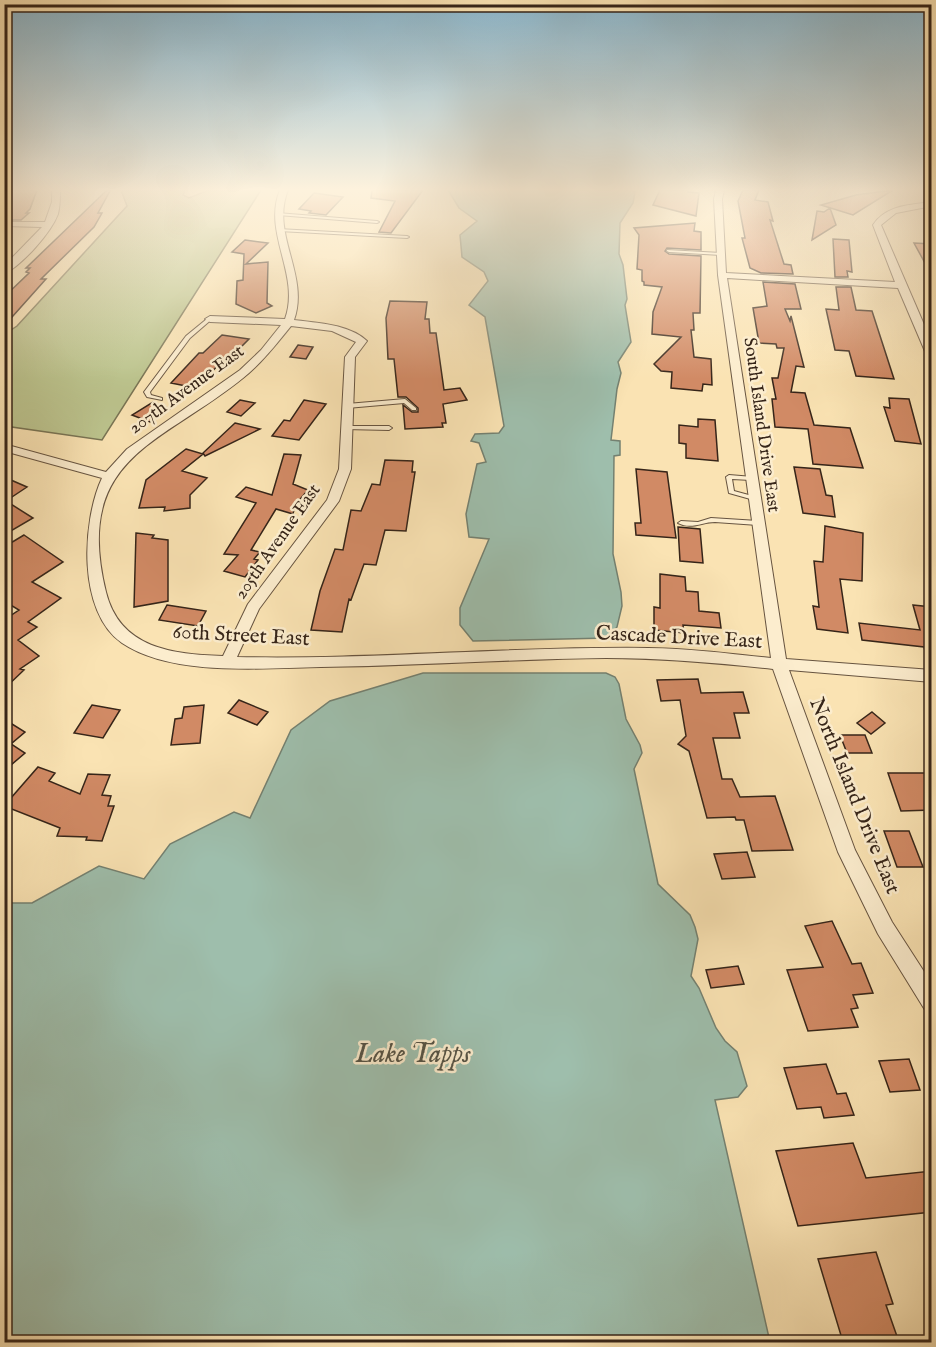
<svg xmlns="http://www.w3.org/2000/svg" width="936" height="1347" font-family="'IM FELL English',serif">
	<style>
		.green { fill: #bcc48e; stroke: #797454; stroke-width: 1.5 }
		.water { fill: #9ebeac; stroke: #748171; stroke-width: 1.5 }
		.building { fill: #d18a65; stroke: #362519; stroke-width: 1.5 }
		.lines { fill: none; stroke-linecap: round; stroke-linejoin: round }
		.lane-casing { stroke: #675440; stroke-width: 2 }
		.street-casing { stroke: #675440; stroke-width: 2 }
		.lane { fill: #fcedce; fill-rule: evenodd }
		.street { fill: #fcedce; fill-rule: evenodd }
		.labels { text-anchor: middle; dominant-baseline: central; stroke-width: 5; stroke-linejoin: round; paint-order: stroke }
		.far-street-label { font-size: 18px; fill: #362519; stroke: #fcedce }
		.street-label { font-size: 21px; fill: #362519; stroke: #fcedce }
		.near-water-label { font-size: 27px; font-style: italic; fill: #555345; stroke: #fcedce }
	</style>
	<rect width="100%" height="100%" fill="#fae3b3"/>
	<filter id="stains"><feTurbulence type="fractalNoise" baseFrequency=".00333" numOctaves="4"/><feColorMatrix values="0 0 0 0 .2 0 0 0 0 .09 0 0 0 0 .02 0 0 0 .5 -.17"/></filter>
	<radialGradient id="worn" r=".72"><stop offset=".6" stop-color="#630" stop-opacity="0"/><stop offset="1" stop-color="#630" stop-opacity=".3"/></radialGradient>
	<path class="green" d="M121,190H185L183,195L189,198L209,190H261L102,440L5,426V334L17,326L127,206Z"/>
	<path class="water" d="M448,190H629L635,192L633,203L620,223L619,254L623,265L627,299L625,305L631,342L618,362L621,373L617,389L611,440L620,441V455L614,456L613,554L621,592L622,606L617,627L608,638L473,641L460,625V608L489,539L469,537L466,514L477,464L486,462L479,443L471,441L475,434L499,433L504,426L485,317L469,305L488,281L484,272L462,257L460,235L477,221L459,208Z
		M423,673H606L615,677L619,684L626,719L640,745L642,753L634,769L658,884L690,915L695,927L698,939L691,976L699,988L716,1028L725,1041L737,1052L747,1086L738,1097L715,1100L770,1342H5V903H32L99,866L144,879L170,844L234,812L250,818L291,730L330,701Z"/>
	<path class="building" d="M11,190H37L30,209L26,213H29L21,220H4V205Z
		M107,190L110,191L98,213H102L94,227L41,279H46L4,326V297L29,273L26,272L30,268H26Z
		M372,190H423L391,233L379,232L395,201L371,198Z
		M660,190H689L688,192L699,193L696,216L653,205Z
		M743,190H759L755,200L768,202L773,221L770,220L784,264L791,265L793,274L761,273L750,268L742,238H745L738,201Z
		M893,190L853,215L821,205L856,195Z
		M314,193L343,197L326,215L309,213L311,211L299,209Z
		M830,208L836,225L812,240L817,211L824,212Z
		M695,223L694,231L701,232V250L667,248L665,251L669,254L701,256L700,313H693L694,330H691L694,357L711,359L712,385L703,384L702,391L671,388L672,372L661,371L654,364L681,337L652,334L653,312L662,287L644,285V282L642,281V270L637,269L639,235L634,228Z
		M833,239L849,240L852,272L847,271L848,277H835Z
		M245,240L268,243L246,264L268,262L267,303L272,306L256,313L236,304L237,281L243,280L244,254L232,252Z
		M914,243L932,244V276Z
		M763,282L795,284L801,309H785L790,321L791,316L804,367L796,366L791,392L805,393L814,425L850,428L863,468L813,464L808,429L775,427L772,399H776L772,378H778L784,348H777L776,344L759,343L753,308L767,306Z
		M836,287H851L856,310L872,311L894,379L856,376L849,351L835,350L826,309L839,310Z
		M390,301L427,302L425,319H429L430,333H436L444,390L460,388L467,400L443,404L446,423H442L443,427L405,429L403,405L412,412H418V408L406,397H398L394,359H388L386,318Z
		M222,335L249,339L237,351H232L196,388L171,383L199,353H203Z
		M298,345L313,347L306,359L290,357Z
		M889,398L909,399L921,444L895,441L884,407L890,408Z
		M240,400L255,403L241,416L227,412Z
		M304,400L326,404L299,440L272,436L284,420L290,421Z
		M153,402L170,409L150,422L132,415Z
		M698,419L715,420L718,461L686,458V444L679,443V425L698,427Z
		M235,423L260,429L205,456L203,453Z
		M186,449L203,454L182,471L207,478L190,495V508L164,511L165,507L139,508L146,480Z
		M284,454L301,455L293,484L308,490L295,505L293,514L276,509L251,550L260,552L254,559L258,560L245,577L224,571L238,555L224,554L256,503L236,497L246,487L272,495Z
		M385,460L413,461L412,472H415L406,531L385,530L376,565L364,564L351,600L349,599L342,632L311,630L320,591L335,549L343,550L351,510L361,511L372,484L380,485Z
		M794,467L820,469L826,495L832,496L835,517L803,513Z
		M636,469L667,472L676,538L636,535L635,523H641Z
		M4,477L27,487L6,501L33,518L4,535Z
		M825,526L863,533L862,581L840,579L848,633L817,629L813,606L819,607L814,561L823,562Z
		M678,527L700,529L703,563L680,561Z
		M136,533L154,535L152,538L168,540V601L134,607Z
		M24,535L63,562L32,582L61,598L28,622L37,627L18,640L39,656L20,669L24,670L4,689V620L19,610L4,601V547Z
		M660,574L685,577L686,591L698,592L699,611L719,613L721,628L683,625L684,633L654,630V607L660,608Z
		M167,605L206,611L198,626L159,620Z
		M913,605L932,607V657L927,658L924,647L862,640L859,623L920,630Z
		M698,679L701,693L743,692L749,713H734L740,738H713L722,779H732L740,797L775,796L793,850L752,851L744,820H736L735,817L707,818L689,751L678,744L686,736L680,700L661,701L657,680Z
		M239,700L268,712L257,725L228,713Z
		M92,705L120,710L103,738L74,733Z
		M204,705L200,743L171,745L175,719L182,718L184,707Z
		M872,712L885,723L871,734L857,723Z
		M4,719L25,732L11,744L25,753L4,771Z
		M840,735H865L872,753H847Z
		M38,767L55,773L49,781L80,794L88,774L110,775L102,795L111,796L108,806H114L102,841L86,840L87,837L57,836L60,828L4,806Z
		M888,773H927L932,784V810L901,811Z
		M884,831H909L923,867H897Z
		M747,852L755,877L722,879L714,854Z
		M832,921L852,964L861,963L873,993L853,995L858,1008L851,1009L858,1027L808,1031L787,970L823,967L805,926Z
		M738,966L744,984L711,988L706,970Z
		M909,1059L920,1090L890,1092L879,1061Z
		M826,1064L837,1094L846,1093L854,1115L824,1118L821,1107L797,1109L784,1068Z
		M853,1143L866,1178L932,1171V1212L798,1226L776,1151Z
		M876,1252L893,1304L886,1305L899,1342H843L818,1259Z"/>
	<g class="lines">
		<g class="lane-casing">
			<path id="lane" d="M277,213L377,221L379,222L377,223L278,215L276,214Z
				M278,229L407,236L409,237L407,238L279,231L277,230Z
				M667,250L721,253L723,254L721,255L669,252L667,251Z
				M208,318L212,319L190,338L150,392L151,395L162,398V400L147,397L144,392L186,336Z
				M405,399L416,408V410H412L404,403L347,408L344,406L347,404Z
				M347,426H389L392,428L389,430L345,429V427Z
				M729,475L753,477L754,478L751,480L732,479L734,491L756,497V499L754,500L729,493L726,477Z
				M711,518L758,521L761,523L758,525C744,524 729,523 715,522C702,522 691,530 678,523L681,521L698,522Z"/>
		</g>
		<g class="street-casing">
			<path id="street" d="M52,190H60C60,198 60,206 58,214C51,233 22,265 4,274V266L42,227L4,226V222H45L52,202Z
				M280,190H288C270,234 310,275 294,320C317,323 349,324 367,341L355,357L351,469L339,501L259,609L237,657C374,660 511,646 648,648C689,648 730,654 771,658L718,275L714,199L716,190H724L722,199L726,273L895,282L873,225C886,205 910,205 932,202V206L896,213L881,225L932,343V359L927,356L898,288L727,278L786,659L932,670V682L789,670L855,850L892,922L932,984V1013L925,1010L878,934L838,852L773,669C718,663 662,658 606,658C511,659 416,666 321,667C263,668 172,677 122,643C77,612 82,521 102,478L4,451V444L106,472L127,449L240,370L261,350L281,325L210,322L205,319L210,316L285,319C301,275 262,233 280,190ZM291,326L332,331L356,342L345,357L339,469L327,500L248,604L223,656C173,654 120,649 106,592C72,453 166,444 249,373C265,359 278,342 291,326Z"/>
		</g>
		<use href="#lane" class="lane"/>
		<use href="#street" class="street"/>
	</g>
	<linearGradient id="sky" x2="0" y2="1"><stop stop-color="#8ab8d0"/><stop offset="0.5" stop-color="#fdf2dd"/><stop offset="1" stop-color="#fdf2dd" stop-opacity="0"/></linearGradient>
	<rect width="936" height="379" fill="url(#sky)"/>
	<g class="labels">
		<g class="far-street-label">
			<text transform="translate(187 390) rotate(-36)">207th Avenue East</text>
			<text transform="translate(761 425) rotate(82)">South Island Drive East</text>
			<text transform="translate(278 542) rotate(-55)">205th Avenue East</text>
		</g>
		<g class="street-label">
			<text transform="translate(241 636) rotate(3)">60th Street East</text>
			<text transform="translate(679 638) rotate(3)">Cascade Drive East</text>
			<text transform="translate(854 796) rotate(68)">North Island Drive East</text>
		</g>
		<g class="near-water-label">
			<text x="413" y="1055">Lake Tapps</text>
		</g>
	</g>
	<rect width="936" height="1347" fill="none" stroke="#fae3b3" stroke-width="24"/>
	<rect x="6" y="6" width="924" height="1335" fill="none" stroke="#362519" stroke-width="3"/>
	<rect x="12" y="12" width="912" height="1323" fill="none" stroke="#362519" stroke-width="1.5"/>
	<rect width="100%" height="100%" filter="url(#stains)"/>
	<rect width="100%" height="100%" fill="url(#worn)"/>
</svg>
